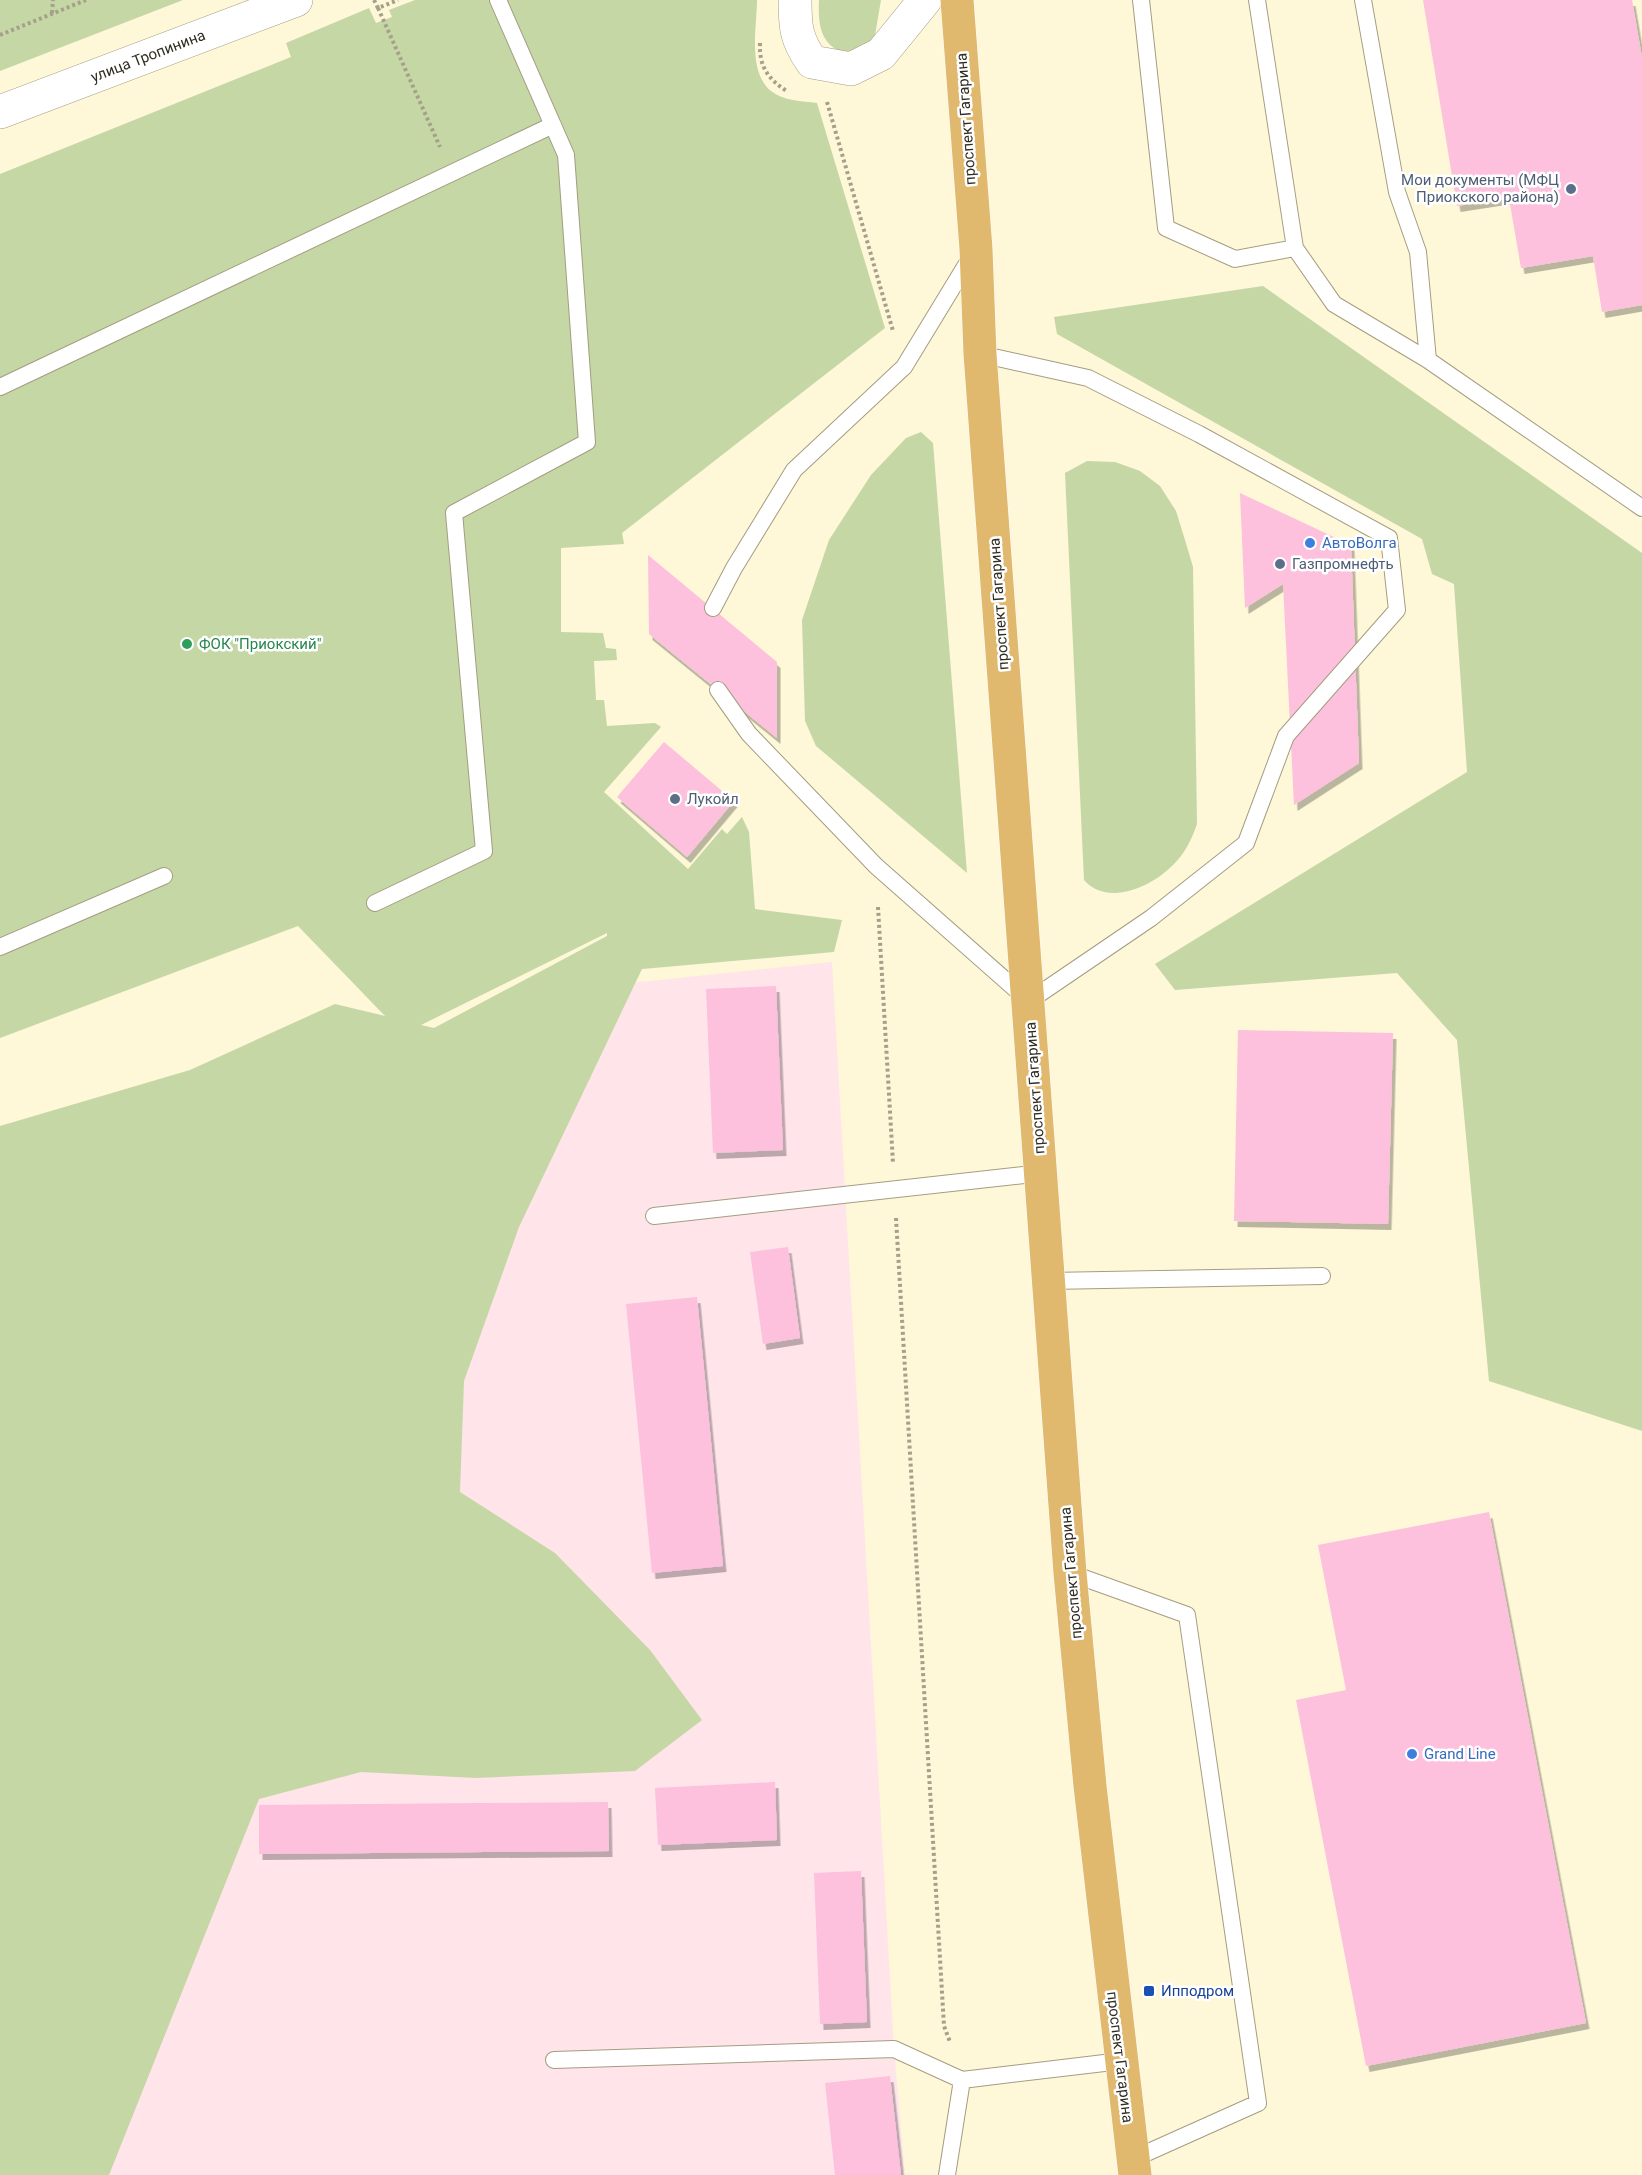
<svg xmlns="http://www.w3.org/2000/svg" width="1642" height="2175" font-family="Roboto,sans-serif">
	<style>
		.industrial { fill: #ffe4ea }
		.green { fill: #c4d7a5; fill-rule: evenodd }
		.building { fill: #fdc0dd; filter: url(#shadow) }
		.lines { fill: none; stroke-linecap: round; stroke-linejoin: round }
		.service-casing { stroke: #a49d80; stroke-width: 18 }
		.minor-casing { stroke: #a49d80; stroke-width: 34 }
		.primary-casing { stroke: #fff; stroke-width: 34 }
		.path { stroke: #a6a08a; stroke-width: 4; stroke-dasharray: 3 3; stroke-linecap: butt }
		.service { stroke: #fff; stroke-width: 16 }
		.minor { stroke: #fff; stroke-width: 33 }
		.primary { stroke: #e1b96e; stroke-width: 33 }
		.service-dot { fill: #5c6f8a; stroke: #fff; stroke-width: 2 }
		.shop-dot { fill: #3f7fe0; stroke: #fff; stroke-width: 2 }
		.leisure-dot { fill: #2e9e5b; stroke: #fff; stroke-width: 2 }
		.transit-dot { fill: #1a4fb4; stroke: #fff; stroke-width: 2 }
		.labels { text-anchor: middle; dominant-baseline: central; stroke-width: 5; stroke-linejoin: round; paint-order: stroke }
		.street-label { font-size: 15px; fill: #302d22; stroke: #fff }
		.service-label { font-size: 15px; fill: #4e5e75; stroke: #fff; text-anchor: start }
		.shop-label { font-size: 15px; fill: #366cbe; stroke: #fff; text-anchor: start }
		.leisure-label { font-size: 15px; fill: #27864d; stroke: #fff; text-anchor: start }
		.transit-label { font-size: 15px; fill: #164399; stroke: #fff; text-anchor: start }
	</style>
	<defs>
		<filter id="shadow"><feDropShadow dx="3.5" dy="6" stdDeviation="0" flood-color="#0004"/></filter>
	</defs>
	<rect width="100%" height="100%" fill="#fef7d8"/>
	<path class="industrial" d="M832,962L894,2049L905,2175H83L621,984Z"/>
	<path class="green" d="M0,0H183L0,71Z
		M415,0H757C757,27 747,71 771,91C783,101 802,101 817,103L885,328L622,533L624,544L561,548V632L603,633L606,648L616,649L617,660L594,661L596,700H604L607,726L655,723L661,727L604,792L688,869L722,829L727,834L742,817L749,832L755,909L842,920L834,952L642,969L519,1227L464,1381L460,1492L555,1553L650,1650L702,1720L635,1771L476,1778L361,1772L259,1799L109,2175H0V1126L190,1070L335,1004L385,1016L298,926L0,1038V174L291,57L286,43L369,8L376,23L392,17L389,10ZM607,933V936L434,1028L421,1025Z
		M819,0H881L874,41L847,54C820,46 818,25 819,0Z
		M1263,286L1642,553V1431L1489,1381L1457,1040L1397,973L1175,990L1155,964L1467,772L1454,584L1432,574L1422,539L1057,334L1054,317Z
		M921,432L933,443L967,873L816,746L805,721L802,620L829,540L871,475L906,438Z
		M1087,461L1115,462L1140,471L1160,486L1176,511L1185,540L1193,567L1197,824C1192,839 1185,853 1174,864C1152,887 1108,907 1084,880L1065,473Z"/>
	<path class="building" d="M1423,0H1632L1642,58V305L1602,312L1593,256L1521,268L1509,198L1457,206Z
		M1240,493L1351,545L1359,763L1294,805L1283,584L1245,608Z
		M648,555L777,662V738L649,634Z
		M664,742L734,801L687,857L617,797Z
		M776,986L783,1150L713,1153L706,989Z
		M1238,1030L1393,1033L1388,1224L1234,1221Z
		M788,1247L800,1338L763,1344L750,1252Z
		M697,1297L723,1566L652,1573L626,1304Z
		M1489,1512L1586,2023L1366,2066L1296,1700L1346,1690L1318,1545Z
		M775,1782L777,1840L658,1845L655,1788Z
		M608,1802L609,1851L259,1854V1805Z
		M861,1871L867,2022L820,2024L814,1873Z
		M890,2076L901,2175H835L825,2083Z"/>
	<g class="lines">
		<g class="service-casing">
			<path id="service" d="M1141,0L1166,228L1235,259L1295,248
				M1257,0L1295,248L1334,304L1428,360L1642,508
				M1363,0L1397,192L1418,252L1428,360
				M0,387L553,125
				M713,608L734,568L794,470L904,367L971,257
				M718,690L749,734L876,866L1029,1001L1151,918L1246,843L1286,736L1397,610L1389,538L1199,434L1088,378L980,354
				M375,903L484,851L454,513L587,442L566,155L498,0
				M0,947L164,876
				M654,1216L1042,1173
				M1049,1281L1322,1276
				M1070,1573L1187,1615L1258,2103L1133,2159
				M554,2060L894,2049L962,2080
				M947,2175L962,2080L1121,2061"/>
		</g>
		<g class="minor-casing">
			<path id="minor" d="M795,0C795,27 796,39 812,62L851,69L881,54L925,0
				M0,112L296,0"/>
		</g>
		<g class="primary-casing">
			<path id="primary" d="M957,0L976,249L980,354L1070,1573L1090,1786L1135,2175"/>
		</g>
		<path class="path" d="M374,0L378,8L398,0
			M378,8L440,147
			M52,13L53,0
			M0,35L86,0
			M760,43C759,67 768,79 788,92
			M827,102L893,331
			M878,907L893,1163
			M896,1218L944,2026L950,2042"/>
		<use href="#service" class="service"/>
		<use href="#minor" class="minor"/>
		<use href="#primary" class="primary"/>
	</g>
	<g class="service-dot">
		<circle cx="1571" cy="189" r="6"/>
		<circle cx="1280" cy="564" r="6"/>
		<circle cx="675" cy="799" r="6"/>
	</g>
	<g class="shop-dot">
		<circle cx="1310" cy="543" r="6"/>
		<circle cx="1412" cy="1754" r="6"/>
	</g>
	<circle class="leisure-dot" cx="187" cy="644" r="6"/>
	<rect class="transit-dot" x="1143" y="1985" width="12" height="12" rx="3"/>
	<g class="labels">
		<g class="street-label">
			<text transform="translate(148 56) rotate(-21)">улица Тропинина</text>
			<text transform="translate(966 119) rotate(-94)">проспект Гагарина</text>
			<text transform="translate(999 604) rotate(-94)">проспект Гагарина</text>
			<text transform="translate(1035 1088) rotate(-94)">проспект Гагарина</text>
			<text transform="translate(1071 1573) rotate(-95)">проспект Гагарина</text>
			<text transform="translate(1120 2057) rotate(83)">проспект Гагарина</text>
		</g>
		<g class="service-label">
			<text x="1559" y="180" text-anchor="end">Мои документы (МФЦ<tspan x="1559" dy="17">Приокского района)</tspan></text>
			<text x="1292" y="564">Газпромнефть</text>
			<text x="687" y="799">Лукойл</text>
		</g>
		<g class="shop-label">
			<text x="1322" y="543">АвтоВолга</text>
			<text x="1424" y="1754">Grand Line</text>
		</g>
		<g class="leisure-label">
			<text x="199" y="644">ФОК "Приокский"</text>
		</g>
		<g class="transit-label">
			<text x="1161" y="1991">Ипподром</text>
		</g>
	</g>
</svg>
